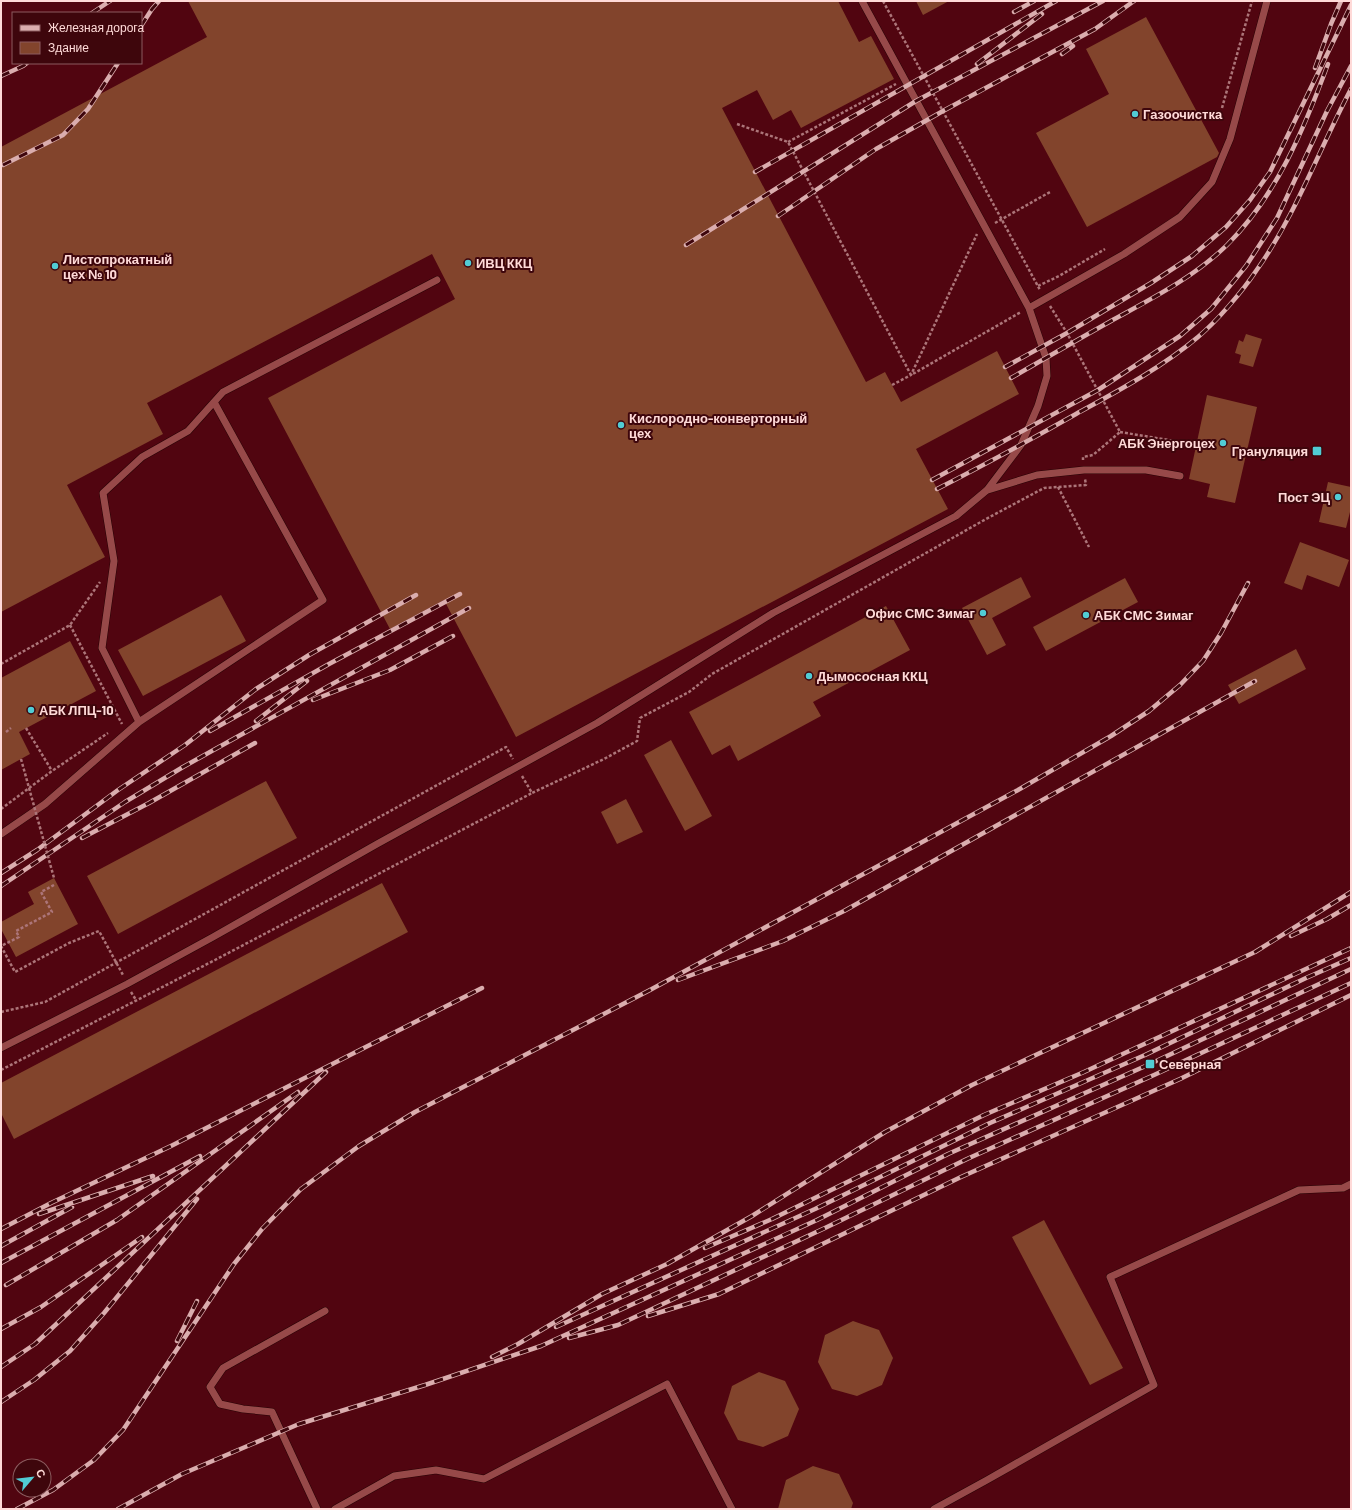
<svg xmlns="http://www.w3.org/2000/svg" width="1352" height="1510" font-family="Barlow,sans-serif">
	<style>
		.building { fill: #82442c }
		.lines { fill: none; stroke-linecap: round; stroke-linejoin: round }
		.lane-casing { stroke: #270305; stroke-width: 8 }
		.path { stroke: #ac7579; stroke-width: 2.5; stroke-dasharray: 3 2; stroke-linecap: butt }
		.lane { stroke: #974949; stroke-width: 7 }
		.rail-casing { stroke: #daadae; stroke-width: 4.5 }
		.rail { stroke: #3e060c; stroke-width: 3; stroke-dasharray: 9; stroke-linecap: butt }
		.path-bridge { stroke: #ac7579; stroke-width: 2.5; stroke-dasharray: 3 2; stroke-linecap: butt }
		.poi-dot { fill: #51ccd4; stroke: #3e060c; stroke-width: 1.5 }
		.labels { text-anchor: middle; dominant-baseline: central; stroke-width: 4; stroke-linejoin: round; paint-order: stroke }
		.poi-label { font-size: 13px; font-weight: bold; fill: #ffdad8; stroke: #3e060c; text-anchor: start }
	</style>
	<rect width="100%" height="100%" fill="#510510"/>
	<path class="building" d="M188,1H838L859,42L871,36L894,79L801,128L791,110L773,120L757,90L722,108L866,382L885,372L901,402L997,351L1019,394L916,449L948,509L516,737L444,600L390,629L268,398L455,299L432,254L147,403L163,434L67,485L105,557L1,612V147L207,37Z
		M916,1H949L923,15Z
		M1146,17L1219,153L1217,157L1087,227L1036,133L1109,94L1086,49Z
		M1246,334L1262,339L1253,367L1239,363L1241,355L1235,353L1239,340L1243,342Z
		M1207,395L1257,407L1235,503L1207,497L1210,484L1189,479Z
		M1328,482L1351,487V508L1346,528L1319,522Z
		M1300,542L1349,560L1339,587L1307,575L1302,590L1284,583Z
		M1021,577L1031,597L992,618L1006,645L987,655L962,608Z
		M1125,578L1138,602L1046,651L1033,627Z
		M221,595L246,641L143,696L118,650Z
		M886,606L910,650L813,702L821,716L738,761L730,745L712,755L689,712Z
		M70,641L96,691L19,732L30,754L1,770V678Z
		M1296,649L1306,669L1239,704L1228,685Z
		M671,740L712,816L685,831L644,755Z
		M266,781L297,838L118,934L87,876Z
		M626,799L643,832L617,844L601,812Z
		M54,878L78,924L16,957L1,929V922L34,904L28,892Z
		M382,883L408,932L14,1139L1,1113V1083Z
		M1044,1220L1123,1368L1090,1385L1012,1237Z
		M853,1321L879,1330L893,1358L882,1385L857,1396L832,1389L818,1362L825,1335Z
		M759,1372L785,1381L799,1409L788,1436L763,1447L738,1440L724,1413L732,1386Z
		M813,1466L839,1474L853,1503L851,1509H778L786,1480Z"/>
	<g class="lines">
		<g class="lane-casing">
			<path id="lane" d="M862,1L1029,308L1124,254L1180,217L1212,182L1230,139L1267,1
				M988,490L1037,475L1084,470H1146L1180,476
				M139,722L323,600L214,402
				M1,834L45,804L139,722L102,648L114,561L103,493L142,457L188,431L223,392L437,280
				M1,1048L127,984L213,937L377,844L597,723L773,613L956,516L987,490L1021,445L1038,406L1047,376L1046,358L1029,308
				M317,1509L272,1412L243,1409L220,1404L210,1387L223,1368L325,1311
				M335,1509L394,1476L436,1470L484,1479L667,1384L732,1509
				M934,1509L987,1480L1154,1385L1110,1277L1299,1190L1343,1188L1351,1184"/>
		</g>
		<path class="path" d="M883,1L1040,290
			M1222,108L1252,1
			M737,124L788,142L911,375L1021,312
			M788,142L896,84
			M995,223L1050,192
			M1038,286L1059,276L1105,249
			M1050,306L1067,333L1120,432L1093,455L1083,457V460
			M892,385L911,375L977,234
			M1120,432L1193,444
			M1058,487L1089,547
			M70,625L122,724
			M1,664L70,625L100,582
			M26,728L52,771
			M6,732L11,728
			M522,776L532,793L604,759L637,741L640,718L689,692L712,674L986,519L1044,488L1086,485L1085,479
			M1,809L52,771L108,733
			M54,885L41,892L52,912L16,931L19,937L1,946L15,972L69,943L99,931L123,975
			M131,992L136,1000
			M1,1012L45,1002L506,747L513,759
			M1,1070L215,960L532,793"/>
		<use href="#lane" class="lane"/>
		<g class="rail-casing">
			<path id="rail" d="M1014,12L1034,1
				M92,13L110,1
				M141,26L152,9L159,1
				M1062,54L1073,46
				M977,64L1042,14
				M1315,68L1331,24L1341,1
				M1,76L23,66L27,63
				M3,165L63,135L88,109L118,63
				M755,172L1056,1
				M778,216L876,149L943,111L1095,29L1134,1
				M686,245L916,101L1103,1
				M1005,367L1067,333L1151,283L1192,256L1226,227L1250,200L1270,172L1351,5
				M1011,378C1044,359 1077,340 1111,321C1151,299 1193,278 1227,245C1277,195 1304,129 1328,64
				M932,480L1098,390L1180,336L1211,309L1246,266L1277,218L1327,111L1351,66
				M937,489C984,465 1030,440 1076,414C1118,391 1161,368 1198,337C1217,321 1242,292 1256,271C1296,215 1319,149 1351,89
				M313,700L390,670L453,636
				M256,721L307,681
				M210,731L329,664L460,594
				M82,838L149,803L255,743
				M1,873L37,850L118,790L185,745L256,689L309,655L416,595
				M1,886L125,802L183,767L469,608
				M1291,936L1327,919L1351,905
				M678,980L783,941L844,911L1255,681
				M39,1214L153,1176
				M1,1229L51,1203L171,1146L482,988
				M1,1246L72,1207
				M705,1248L772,1219L984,1115L1084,1072L1351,948
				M1,1263L200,1156
				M6,1285L117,1220L298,1092
				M648,1316L719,1294L961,1177L1180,1079L1351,995
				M556,1327L815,1209L990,1123L1145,1055L1306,978L1351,958
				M1,1329L41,1307L142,1237
				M569,1338L618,1325L825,1228L967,1159L1154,1075L1351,983
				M177,1341L197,1301
				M492,1357L518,1344L602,1294L667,1264L752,1216L885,1132L972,1085L1255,952L1351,892
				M1,1367L35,1344L326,1072
				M1,1402L34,1380L70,1351L104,1313L197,1199
				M17,1509L53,1490L94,1460L123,1430L234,1264L262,1229L301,1189L359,1146L415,1112L650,990L1018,790L1111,736L1149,711L1180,685L1203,661L1221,633L1248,583
				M118,1509L182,1474L299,1424L425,1385L541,1346L817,1220L948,1154L1150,1064L1351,969"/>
		</g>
		<use href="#rail" class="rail"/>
		<path class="path-bridge" d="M21,759L54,878"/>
	</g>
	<g class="poi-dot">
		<circle cx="1135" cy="114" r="4"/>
		<circle cx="468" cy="263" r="4"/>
		<circle cx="55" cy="266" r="4"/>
		<circle cx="621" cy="425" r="4"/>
		<circle cx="1223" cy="443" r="4"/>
		<rect x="1312" y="446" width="10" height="10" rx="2"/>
		<circle cx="1338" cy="497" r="4"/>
		<circle cx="983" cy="613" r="4"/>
		<circle cx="1086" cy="615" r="4"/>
		<circle cx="809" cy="676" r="4"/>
		<circle cx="31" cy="710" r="4"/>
		<rect x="1145" y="1059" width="10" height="10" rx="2"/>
	</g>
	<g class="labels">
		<g class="poi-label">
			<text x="1143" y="114">Газоочистка</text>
			<text x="63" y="259">Листопрокатный<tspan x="63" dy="15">цех № 10</tspan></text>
			<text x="476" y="263">ИВЦ ККЦ</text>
			<text x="629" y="418">Кислородно-конверторный<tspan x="629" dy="15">цех</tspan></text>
			<text x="1215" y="443" text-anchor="end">АБК Энергоцех</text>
			<text x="1308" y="451" text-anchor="end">Грануляция</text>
			<text x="1330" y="497" text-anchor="end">Пост ЭЦ</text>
			<text x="975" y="613" text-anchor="end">Офис СМС Зимаг</text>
			<text x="1094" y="615">АБК СМС Зимаг</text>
			<text x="817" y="676">Дымососная ККЦ</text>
			<text x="39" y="710">АБК ЛПЦ-10</text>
			<text x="1159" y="1064">Северная</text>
		</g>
	</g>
	<rect width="1352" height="1510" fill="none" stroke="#ffdad8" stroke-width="4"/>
	<rect x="12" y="12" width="130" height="52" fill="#3e060c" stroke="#8b5b5e"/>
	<rect x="20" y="25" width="20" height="6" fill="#daadae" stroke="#8b5b5e"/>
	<text x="48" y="32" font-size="12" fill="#ffdad8">Железная дорога</text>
	<rect x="20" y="42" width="20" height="12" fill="#82442c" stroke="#8b5b5e"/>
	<text x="48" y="52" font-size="12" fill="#ffdad8">Здание</text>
	<g transform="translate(32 1478) rotate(62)"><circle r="19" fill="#3e060c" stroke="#8b5b5e"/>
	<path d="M0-3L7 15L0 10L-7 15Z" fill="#51ccd4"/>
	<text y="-6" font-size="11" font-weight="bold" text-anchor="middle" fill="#ffdad8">С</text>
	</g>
</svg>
